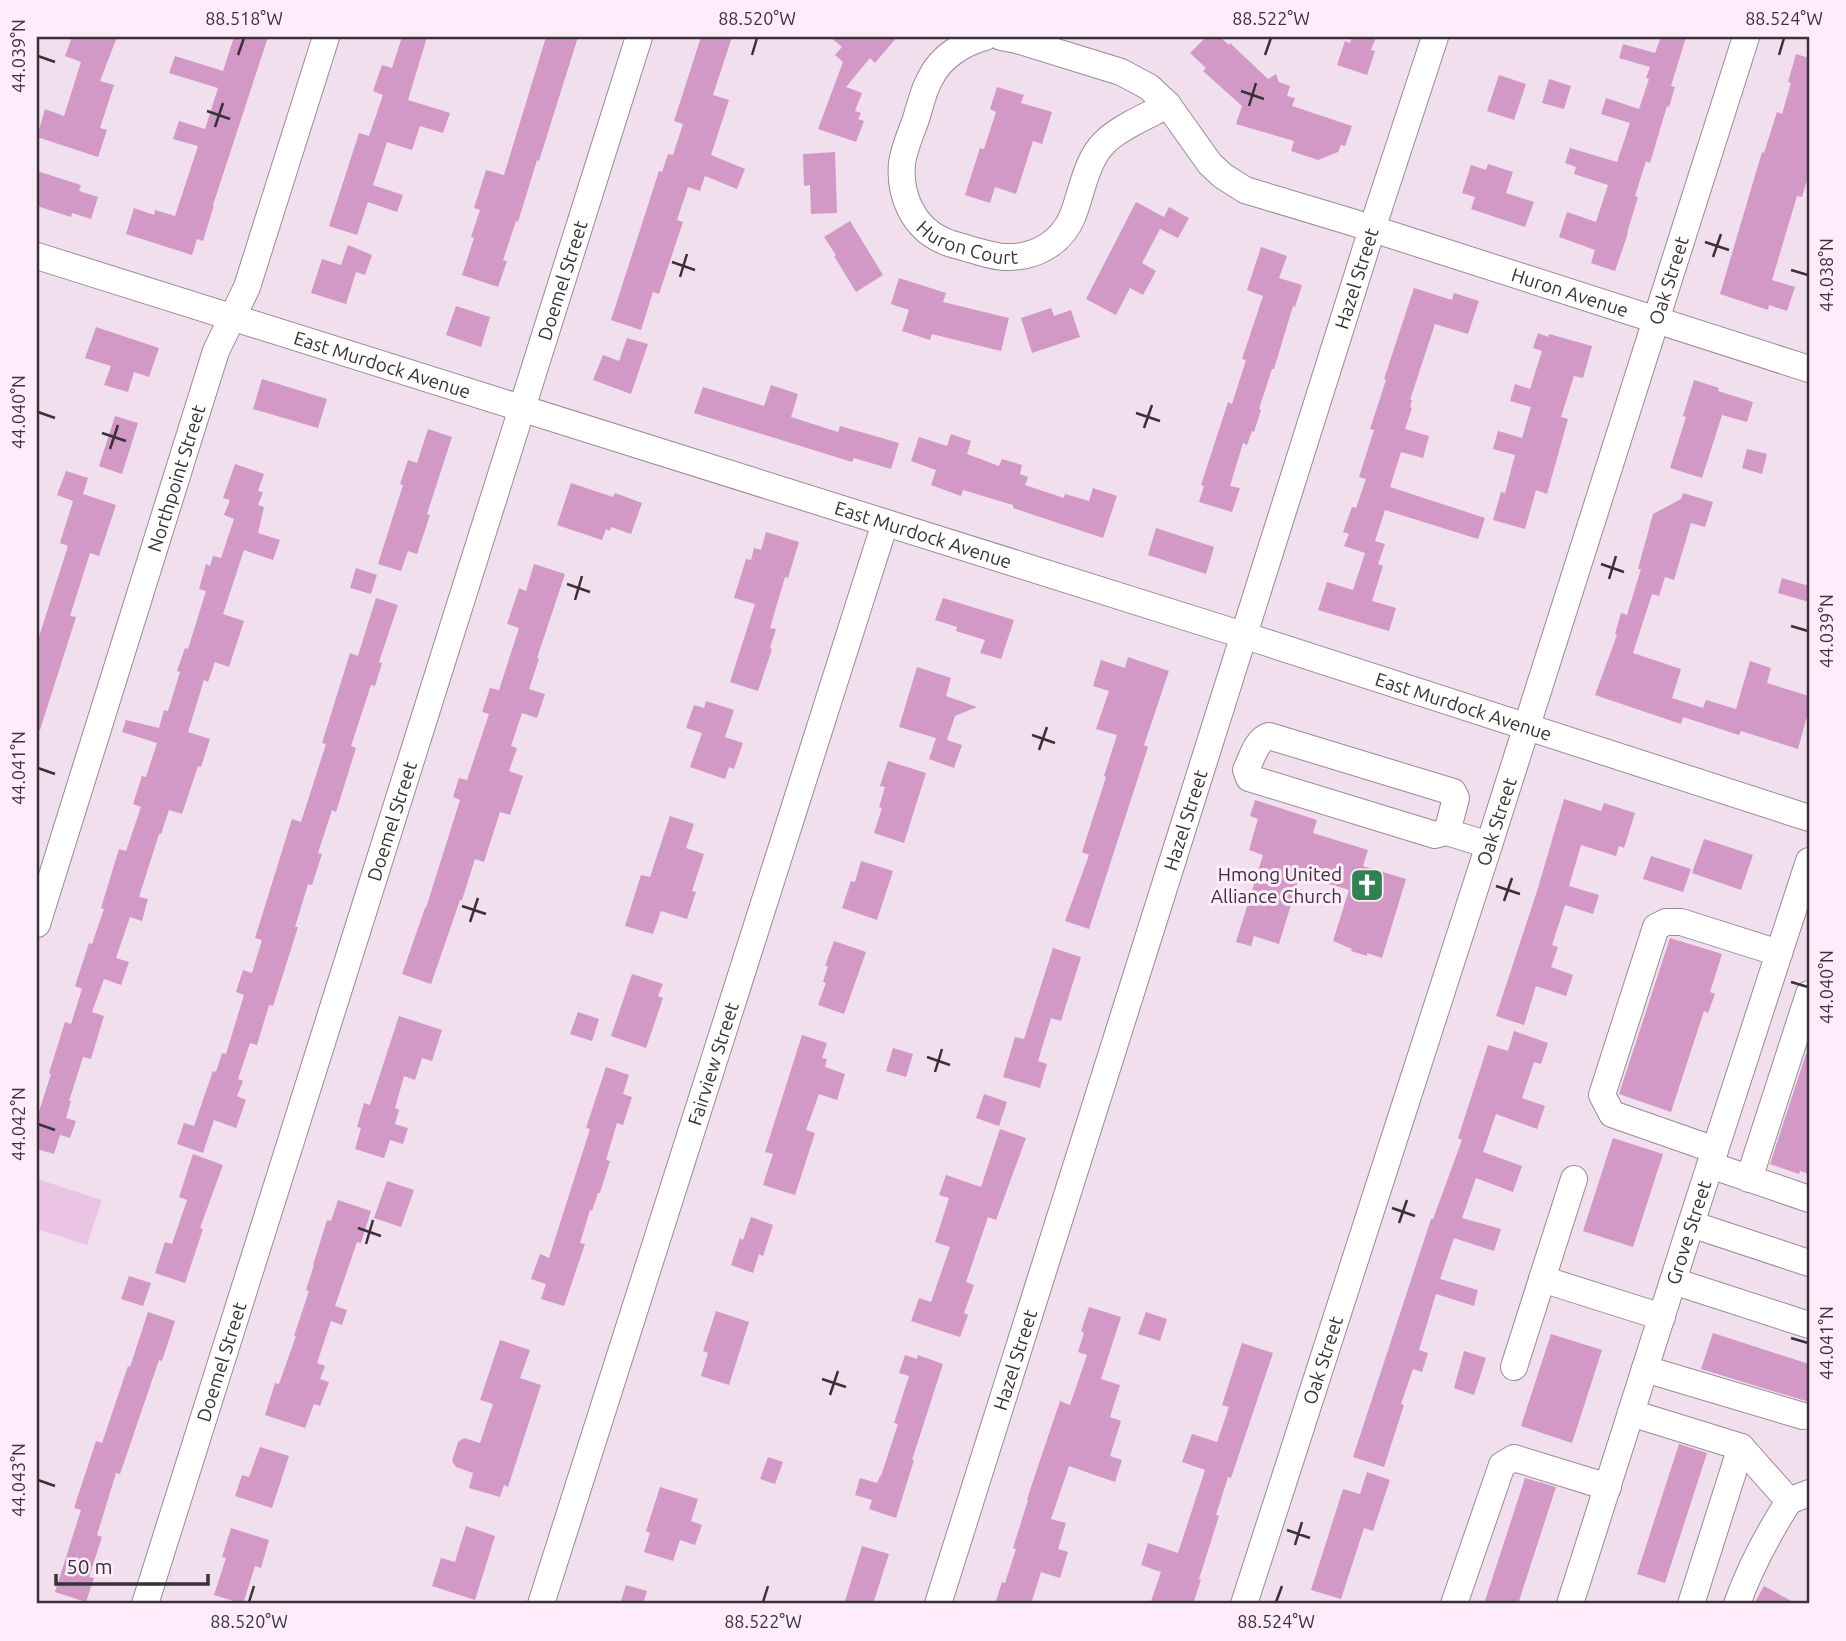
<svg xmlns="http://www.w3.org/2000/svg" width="1846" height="1641" font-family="Ubuntu,sans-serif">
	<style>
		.park { fill: #ecc4e3 }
		.building { fill: #d298c6 }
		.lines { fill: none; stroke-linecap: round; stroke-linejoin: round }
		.minor-casing { stroke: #9a8996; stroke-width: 28 }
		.minor { stroke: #fff; stroke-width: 26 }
		.ticks { fill: none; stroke: #383137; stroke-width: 2.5 }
		.labels { text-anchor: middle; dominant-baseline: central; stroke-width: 6; stroke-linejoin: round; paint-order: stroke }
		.street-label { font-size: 19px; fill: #383137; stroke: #ffecfa }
		.poi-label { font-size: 19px; fill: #383137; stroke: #ffecfa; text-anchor: end }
		.neatline { fill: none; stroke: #383137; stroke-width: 2.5 }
		.ticks-label { font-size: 18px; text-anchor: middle; fill: #383137 }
	</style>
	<rect width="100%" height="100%" fill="#f1dfed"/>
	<path class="park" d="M37,1179L102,1200L87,1245L37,1229Z"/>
	<path class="building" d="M72,37H117L100,81L114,85L100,128L107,130L98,157L37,137L45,109L64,116L81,62L65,56Z
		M234,37H268L213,205H214L203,241L197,239L192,255L126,234L134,208L154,215L155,210L175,216L198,146L173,139L179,121L205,129L218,88L169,73L175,56L223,71Z
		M402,37H427L408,100L450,113L443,133L420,126L412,150L387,142L373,185L403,195L397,212L368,202L357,235L329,226L359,133L369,136L383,95L373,91L382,65L392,68Z
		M546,37H578L539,161L537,160L518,222L516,221L503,260L507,261L498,287L462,275L474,238L471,237L480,210L474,208L486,170L504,175Z
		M701,37H732L713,95L729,100L711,155L745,169L737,189L705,176L700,191L688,187L677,220L683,222L659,294L653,292L641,330L611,320L659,171L662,172L668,154L673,155L683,124L674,121Z
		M830,37H897L875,63L870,58L846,87L862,93L855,111L861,113L858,119L864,121L856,142L818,129L843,62L835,55L842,47Z
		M1206,37H1220L1229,45L1230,43L1268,79L1276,74L1279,82L1290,86L1287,96L1295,98L1292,106L1352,126L1345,146L1341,145L1338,152L1318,160L1291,151L1294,141L1236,124L1242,106L1203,71L1206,68L1190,53Z
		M1352,37H1376L1371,50L1375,51L1367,75L1337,65L1345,41L1350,43Z
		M1661,37H1686L1671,86L1675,87L1669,107L1667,106L1650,163L1646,161L1635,196L1638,197L1627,233H1628L1615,271L1591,263L1595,250L1559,237L1567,212L1596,222L1608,185L1574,174L1576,167L1565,163L1570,148L1617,162L1630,123L1601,114L1606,98L1639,109L1649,79L1646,78L1650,67L1619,58L1623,44L1655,53Z
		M1796,54L1809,58V173L1802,197L1797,196L1772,280L1795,287L1787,311L1769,305L1768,310L1720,294L1762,152L1764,153L1777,112L1782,114L1791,83L1788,82Z
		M1499,75L1526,84L1514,120L1487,111Z
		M1549,79L1571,86L1564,109L1542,103Z
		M997,87L1024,95L1021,103L1052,112L1042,144L1033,141L1016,194L995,187L990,203L965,195L980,148L984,149L996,112L990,109Z
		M835,152L837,213L811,214L810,185L804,186L803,154Z
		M1488,164L1513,172L1506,193L1534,202L1525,227L1471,209L1475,197L1462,193L1471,165L1486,170Z
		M37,171L81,185L79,191L98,197L91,219L72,213L71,217L37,206Z
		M1136,202L1164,217L1169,207L1189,218L1178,238L1160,229L1142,263L1156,271L1143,295L1130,288L1116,315L1086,299Z
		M850,221L883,275L856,292L834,256L836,255L824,237Z
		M348,245L372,255L365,275L356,272L346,304L311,293L322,259L341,265Z
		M1261,247L1287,256L1279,278L1302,285L1295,307L1293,306L1274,369H1272L1259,409L1261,410L1254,432L1252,431L1247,445L1243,443L1230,486L1240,488L1232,512L1199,502L1204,486L1201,485L1228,402L1232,404L1246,360L1242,359L1263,296L1247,290Z
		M899,278L946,293L943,302L1009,318L1001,351L932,334L930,340L902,331L909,310L891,304Z
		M1414,288L1452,300L1454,293L1479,301L1468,334L1435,324L1410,400H1412L1410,407L1412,408L1405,429L1429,436L1423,458L1401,452L1390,487L1485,518L1478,539L1385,510L1375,541L1385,544L1378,564L1383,566L1372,601L1396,608L1389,631L1318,610L1327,582L1353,590L1365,553L1344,546L1349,534L1343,532L1352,507L1356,508L1366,479L1359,477L1374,430L1370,429L1386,380L1384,379Z
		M456,306L490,317L481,347L446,335Z
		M1051,308L1054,316L1071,310L1080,337L1032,353L1021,318Z
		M96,327L159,348L149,377L134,372L128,392L104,385L111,366L85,358Z
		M1538,333L1548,337L1549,334L1592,346L1583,378L1574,376L1561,417L1568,419L1547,494L1536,490L1525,529L1493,520L1501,492L1505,493L1515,455L1493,449L1498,431L1522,438L1531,407L1510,401L1515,384L1530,389L1542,351L1533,348Z
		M627,338L648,344L631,394L593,380L603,355L619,361Z
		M262,379L327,399L318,428L253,409Z
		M1694,380L1719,388L1718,391L1753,402L1747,422L1722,415L1702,478L1670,468L1686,417L1683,416Z
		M771,385L798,394L791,417L838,432L840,426L899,443L891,469L854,458L852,462L694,413L703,387L764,406Z
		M115,416L138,423L122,474L99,466Z
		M428,429L452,437L427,514L430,515L417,554L408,551L401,571L378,564L403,485L400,484L408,460L417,463Z
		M951,434L971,441L967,454L999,466L1002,459L1022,465L1020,474L1028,477L1025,485L1064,498L1065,494L1089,501L1093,488L1117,496L1103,538L1013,508V505L963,490L961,496L931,485L936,470L911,461L919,437L947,446Z
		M1747,449L1767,454L1762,474L1742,468Z
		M235,464L264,474L258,491L263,492L258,505L264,507L258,533L280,540L273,560L244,550L223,614L244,621L229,667L215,662L208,682L204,680L188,732L210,739L201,767L198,766L182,814L169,810L161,834H159L139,897L148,899L142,921L130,917L116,958L129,962L121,985L104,979L92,1012L104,1016L91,1059L83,1057L69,1101H71L66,1118L76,1121L70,1138L60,1135L54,1154L37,1149V1118L51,1074L49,1073L65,1022L71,1024L82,989L75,986L89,943L92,944L104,909L101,908L119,849L126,851L141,807L133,804L142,776L146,777L157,743L122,732L126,720L159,728L164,710L168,711L180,672L177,671L185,648L188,649L206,591L199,589L206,564L210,566L213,556L221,558L234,519L224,515L230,500L223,498Z
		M66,471L88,478L83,494L116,505L99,556L90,553L70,616L76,617L40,730H37V643L68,546L60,543L73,501L57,495Z
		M571,483L613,497L615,493L642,503L631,534L611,527L610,531L606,529L602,540L557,525Z
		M1683,493L1713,502L1705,527L1691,523L1674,580L1665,577L1659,596L1652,594L1633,653L1681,669L1672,698L1703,708L1706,700L1736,709L1750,661L1771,668L1767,683L1809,696V709L1798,749L1741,731L1739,735L1683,717L1681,724L1595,695L1617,635L1615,634L1621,613L1627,615L1641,569H1638L1653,514L1681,499Z
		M1156,528L1214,547L1206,574L1148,555Z
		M766,532L799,542L788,578L785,577L770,628L776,629L770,648L772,649L758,691L730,682L755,604L734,598L746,559L751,560L754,548L761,550Z
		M534,564L565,574L537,658L539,659L529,689L545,694L537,718L522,713L511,746L517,748L509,771L523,776L510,815L500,812L484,862L475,859L462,900H460L431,984L402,974L425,908H426L460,800L453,797L459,778L467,780L489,714L482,712L490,688L499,690L519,628L507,624L519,588L526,591Z
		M356,568L377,575L371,594L350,588Z
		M1782,578L1809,586V602L1778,593Z
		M376,598L398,605L379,662L382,663L375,686L371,685L351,746L356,748L336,812L332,810L318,853L322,854L312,885L308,884L295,927H298L273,1006L269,1005L257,1045L250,1043L238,1079L243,1081L237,1096L246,1100L236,1128L214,1120L203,1153L177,1144L184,1123L194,1126L213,1071L216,1072L222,1053L226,1054L244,995L236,992L243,970L252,973L262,940L255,938L292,819L301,822L326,744L322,743L350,653L358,656Z
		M943,598L1014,620L1001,659L980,653L985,640L956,631L957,627L935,620Z
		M1128,657L1169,671L1144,745L1148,747L1089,929L1065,921L1089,855L1082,852L1106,777L1104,776L1117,735L1096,729L1109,691L1093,686L1101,660L1125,668Z
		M917,667L951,678L946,696L977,707L955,716L947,740L962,745L954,768L929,759L936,738L899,727Z
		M706,701L734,710L725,737L743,743L734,769L729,767L725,779L690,767L702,733L686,728L694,705L704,708Z
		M888,761L926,773L904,843L874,833L882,808L879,807L885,787L880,786Z
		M1564,799L1601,811L1604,803L1635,813L1624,848L1619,846L1616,856L1581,845L1569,886L1599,895L1593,914L1565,905L1552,945L1558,947L1551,967L1573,975L1566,996L1536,986L1524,1025L1496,1016L1538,888Z
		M1255,800L1317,820L1313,833L1368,850L1363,866L1406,879L1382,958L1367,953V956L1351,951L1352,949L1333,941L1349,890L1300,875L1279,944L1254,936L1251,946L1236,942L1263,855L1249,850L1258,819L1250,816Z
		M670,816L694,824L686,848L704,854L692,891L696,892L687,919L661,911L653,934L625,926L641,875L650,877Z
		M1704,839L1753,855L1741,890L1692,873Z
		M1651,856L1691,869L1683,892L1643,879Z
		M861,861L893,871L877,920L842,908L851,881L855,882Z
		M1670,938L1722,954L1710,992L1715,994L1708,1013L1704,1011L1671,1112L1619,1094Z
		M834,941L866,952L844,1014L818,1005L826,983L823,982L828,966H825Z
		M1053,948L1081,957L1061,1021L1051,1018L1038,1061L1047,1064L1040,1088L1003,1077L1015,1037L1024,1039Z
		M632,974L663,984L658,996L663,998L646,1048L611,1036Z
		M578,1012L599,1019L592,1041L570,1034Z
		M399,1016L442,1030L432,1061L422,1058L415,1080L404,1076L395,1108L399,1110L395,1124L408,1128L403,1144L390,1140L384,1158L355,1149L361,1128L357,1127L364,1103L370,1105Z
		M1514,1031L1548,1043L1541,1064L1534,1062L1522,1098L1545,1106L1537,1129L1496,1114L1483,1152L1522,1166L1513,1192L1476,1178L1462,1218L1501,1229L1494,1251L1454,1238L1440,1279L1478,1290L1474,1306L1436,1294L1419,1350L1428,1353L1422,1372L1413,1369L1401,1404L1404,1405L1384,1467L1353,1457L1431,1219H1433L1462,1140L1458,1138L1488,1045L1508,1051Z
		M802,1035L827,1043L822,1058L827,1059L825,1067L845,1074L837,1100L819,1094L806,1130L815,1133L795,1195L763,1185L773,1154L765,1152Z
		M893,1048L913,1054L906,1077L886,1071Z
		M1806,1054H1809V1174L1800,1171L1799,1174L1770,1164Z
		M606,1067L629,1075L623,1094L632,1097L623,1125L617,1123L606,1160L610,1161L600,1193H598L592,1211L590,1210L580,1243L585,1244L564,1306L541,1299L546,1284L531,1279L540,1254L549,1258L590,1129L586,1128Z
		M984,1094L1007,1102L999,1126L976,1118Z
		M1000,1129L1026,1138L996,1220L988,1217L966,1282L974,1285L964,1313L968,1315L960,1337L911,1321L919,1298L931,1302L950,1247L935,1242L949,1198L939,1195L946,1175L981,1187Z
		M1613,1138L1663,1154L1633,1247L1583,1231Z
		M193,1154L223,1165L200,1228L203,1229L185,1283L155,1273L165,1242L172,1244L187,1200L179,1197Z
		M387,1181L414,1190L401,1227L374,1218Z
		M338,1200L371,1211L361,1243L357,1242L335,1306L347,1310L342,1325L331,1321L317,1363L325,1366L320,1379L329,1382L320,1406L314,1404L305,1428L265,1415L275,1383L279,1384L296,1336H294L309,1291L306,1290L314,1265H313L327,1220L331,1221Z
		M751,1217L773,1225L763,1256L759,1254L753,1273L731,1265L740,1238L743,1240Z
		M129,1276L151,1283L143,1306L121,1299Z
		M1089,1307L1121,1317L1101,1379L1120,1385L1110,1417L1121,1421L1110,1456L1122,1460L1115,1482L1069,1466L1051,1519L1066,1523L1058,1549L1068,1552L1060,1578L1041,1572L1031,1604H995L1002,1582L1005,1583L1016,1549L1013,1548L1028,1500L1027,1499L1060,1401L1070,1405L1087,1355L1078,1352L1084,1333L1081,1331Z
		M716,1311L749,1322L729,1385L701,1376L708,1353L703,1351Z
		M148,1312L175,1321L162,1361L159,1360L120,1474L116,1473L97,1535L102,1537L89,1577L94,1578L86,1602L55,1592L81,1510L74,1508L96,1441L102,1443L128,1366L130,1367Z
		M1146,1312L1167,1319L1160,1341L1138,1334Z
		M1713,1333L1809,1364V1402L1701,1369Z
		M1551,1334L1602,1350L1572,1443L1521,1426Z
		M500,1340L530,1350L520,1378L541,1385L508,1487L504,1485L500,1497L469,1488L473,1473L456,1467L452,1461L458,1442L464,1438L480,1443L493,1404L480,1400Z
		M1242,1343L1273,1353L1231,1478L1228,1477L1216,1515L1219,1516L1199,1579L1201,1580L1193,1604H1150L1161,1572L1141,1565L1148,1543L1178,1553L1205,1470L1182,1462L1192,1434L1217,1442L1229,1407L1222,1405Z
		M1464,1351L1486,1358L1474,1395L1454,1388Z
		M905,1355L917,1359L918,1355L943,1364L912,1460H914L896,1518L869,1509L872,1500L855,1495L860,1478L877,1483L880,1476H881L898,1424L894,1423L909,1376L899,1373Z
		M1679,1444L1707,1453L1665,1583L1637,1574Z
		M260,1447L289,1456L272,1508L235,1496L242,1475L249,1477Z
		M768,1457L783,1462L775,1484L760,1479Z
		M1367,1472L1390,1480L1373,1531L1364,1528L1341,1599L1311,1590L1343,1489L1360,1494Z
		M1525,1478L1556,1487L1518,1604H1484Z
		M660,1487L698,1499L691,1521L702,1525L695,1545L680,1540L673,1561L644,1552L650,1533L646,1531Z
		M466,1526L495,1536L475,1600L432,1586L441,1558L455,1562Z
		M231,1528L269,1540L261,1568L255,1566L243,1604L214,1595L226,1558L222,1557Z
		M862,1546L889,1554L873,1604H844Z
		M626,1585L647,1591L643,1604H620Z
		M1764,1586L1797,1604H1754Z"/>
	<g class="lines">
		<g class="minor-casing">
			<g id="minor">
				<path id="s1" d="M985,37C963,43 941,57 931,77C923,90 920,107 915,122C910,135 904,149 902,163C899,195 913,228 944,241C952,245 961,246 969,249C981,252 994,257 1006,257C1035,258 1062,243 1073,215C1082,192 1086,161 1104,143C1118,128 1149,115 1168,105"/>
				<path id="s2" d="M1001,37L1017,40L1121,72L1149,87L1168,105L1210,164L1223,176L1245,190L1348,221L1809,369"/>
				<path id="s3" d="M37,256L1243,635L1809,818"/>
				<path d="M1447,832L1456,798L1453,792L1269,736C1256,740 1252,758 1246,770L1249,778L1435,835L1447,832L1489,845"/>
				<path id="s4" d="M37,924L216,351L247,287L326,37"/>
				<path d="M1715,1150L1612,1114L1602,1095L1656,927L1666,922H1681L1779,953"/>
				<path d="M1710,1165L1809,1199"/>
				<path d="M1749,1179L1809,994"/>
				<path d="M1691,1224L1809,1263"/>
				<path d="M1542,1279L1662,1317"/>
				<path d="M1673,1281L1809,1325"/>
				<path d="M1514,1367L1574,1179"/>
				<path d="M1645,1369L1803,1416"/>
				<path d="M1631,1413L1741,1447L1789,1501L1809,1493"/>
				<path id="s5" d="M145,1604L639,37"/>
				<path id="s6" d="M541,1604L885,523"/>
				<path id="s7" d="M938,1604L1372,229L1435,37"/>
				<path id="s8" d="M1244,1604L1489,845L1746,37"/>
				<path d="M1454,1604L1502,1465L1514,1458L1608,1487"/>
				<path id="s9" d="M1570,1604L1700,1196L1809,861"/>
				<path d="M1691,1604L1741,1447"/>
				<path d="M1737,1604C1750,1567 1768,1534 1789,1501"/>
			</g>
		</g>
		<use href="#minor" class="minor"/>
	</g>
	<path class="ticks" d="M238,55L244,38M752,55L757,38M1265,55L1271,38M1779,55L1784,38M38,56L55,62M1241,91L1264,99M1249,106L1256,83M207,111L230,119M215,127L223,103M1705,242L1729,250M1713,257L1721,234M672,262L695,270M1791,270L1808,275M680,277L687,254M38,412L55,418M1136,413L1160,421M1144,428L1152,405M102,433L126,441M110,449L118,425M1601,564L1624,572M1609,579L1616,556M567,584L590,592M575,600L582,576M1791,626L1808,631M1032,735L1055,743M1039,750L1047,727M38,768L55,774M1496,886L1520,894M1504,901L1512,878M462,906L486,914M470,922L478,898M1791,982L1808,987M927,1057L950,1065M935,1072L942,1049M38,1124L55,1130M1392,1208L1415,1216M1399,1223L1407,1200M358,1228L381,1236M366,1244L373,1220M1791,1338L1808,1343M822,1379L846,1387M830,1395L838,1371M38,1480L55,1486M1287,1530L1310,1538M1295,1545L1302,1522M249,1602L254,1586M763,1602L768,1586M1276,1602L1282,1586"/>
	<defs>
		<g id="church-square" transform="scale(1.75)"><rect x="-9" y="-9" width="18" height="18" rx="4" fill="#328152" stroke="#ffecfa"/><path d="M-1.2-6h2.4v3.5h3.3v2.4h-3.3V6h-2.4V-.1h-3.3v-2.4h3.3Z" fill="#fff"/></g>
	</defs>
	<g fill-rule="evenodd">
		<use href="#church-square" x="1367" y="885"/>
	</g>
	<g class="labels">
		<g class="street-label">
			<text stroke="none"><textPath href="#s1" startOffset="278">Huron Court</textPath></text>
			<text stroke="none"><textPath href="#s7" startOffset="1390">Hazel Street</textPath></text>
			<text stroke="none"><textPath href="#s5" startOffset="1388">Doemel Street</textPath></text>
			<text stroke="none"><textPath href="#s8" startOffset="1390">Oak Street</textPath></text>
			<text stroke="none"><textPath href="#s2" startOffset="640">Huron Avenue</textPath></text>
			<text stroke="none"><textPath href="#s3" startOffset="362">East Murdock Avenue</textPath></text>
			<text stroke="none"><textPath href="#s4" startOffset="467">Northpoint Street</textPath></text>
			<text stroke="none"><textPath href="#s3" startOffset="929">East Murdock Avenue</textPath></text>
			<text stroke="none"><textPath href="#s3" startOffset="1496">East Murdock Avenue</textPath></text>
			<text stroke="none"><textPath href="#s5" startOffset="821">Doemel Street</textPath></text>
			<text stroke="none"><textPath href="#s7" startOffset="822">Hazel Street</textPath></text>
			<text stroke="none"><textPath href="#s8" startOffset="822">Oak Street</textPath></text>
			<text stroke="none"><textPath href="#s6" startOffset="567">Fairview Street</textPath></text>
			<text stroke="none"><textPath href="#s9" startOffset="390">Grove Street</textPath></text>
			<text stroke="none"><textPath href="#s5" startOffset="254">Doemel Street</textPath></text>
			<text stroke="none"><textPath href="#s7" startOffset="256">Hazel Street</textPath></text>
			<text stroke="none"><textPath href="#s8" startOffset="256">Oak Street</textPath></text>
		</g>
		<g class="poi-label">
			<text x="1342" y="874">Hmong United<tspan x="1342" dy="22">Alliance Church</tspan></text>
		</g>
	</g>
	<rect width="1846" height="1641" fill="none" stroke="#ffecfa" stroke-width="77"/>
	<path d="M56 1574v10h152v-10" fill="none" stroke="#383137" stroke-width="3.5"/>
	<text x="66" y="1574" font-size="21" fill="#383137" stroke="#ffecfa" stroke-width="5" paint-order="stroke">50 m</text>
	<rect x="38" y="38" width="1770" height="1564" class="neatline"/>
	<g class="ticks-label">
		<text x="244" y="25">88.518°W</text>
		<text x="757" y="25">88.520°W</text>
		<text x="1271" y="25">88.522°W</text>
		<text x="1784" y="25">88.524°W</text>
		<text transform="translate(19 56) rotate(-90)" y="6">44.039°N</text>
		<text transform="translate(1827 275) rotate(-90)" y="6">44.038°N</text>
		<text transform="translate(19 412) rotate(-90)" y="6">44.040°N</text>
		<text transform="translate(1827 631) rotate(-90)" y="6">44.039°N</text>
		<text transform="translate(19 768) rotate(-90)" y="6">44.041°N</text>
		<text transform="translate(1827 987) rotate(-90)" y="6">44.040°N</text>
		<text transform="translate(19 1124) rotate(-90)" y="6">44.042°N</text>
		<text transform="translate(1827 1343) rotate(-90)" y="6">44.041°N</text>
		<text transform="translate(19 1480) rotate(-90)" y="6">44.043°N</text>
		<text x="249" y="1628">88.520°W</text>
		<text x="763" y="1628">88.522°W</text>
		<text x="1276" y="1628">88.524°W</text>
	</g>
</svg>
